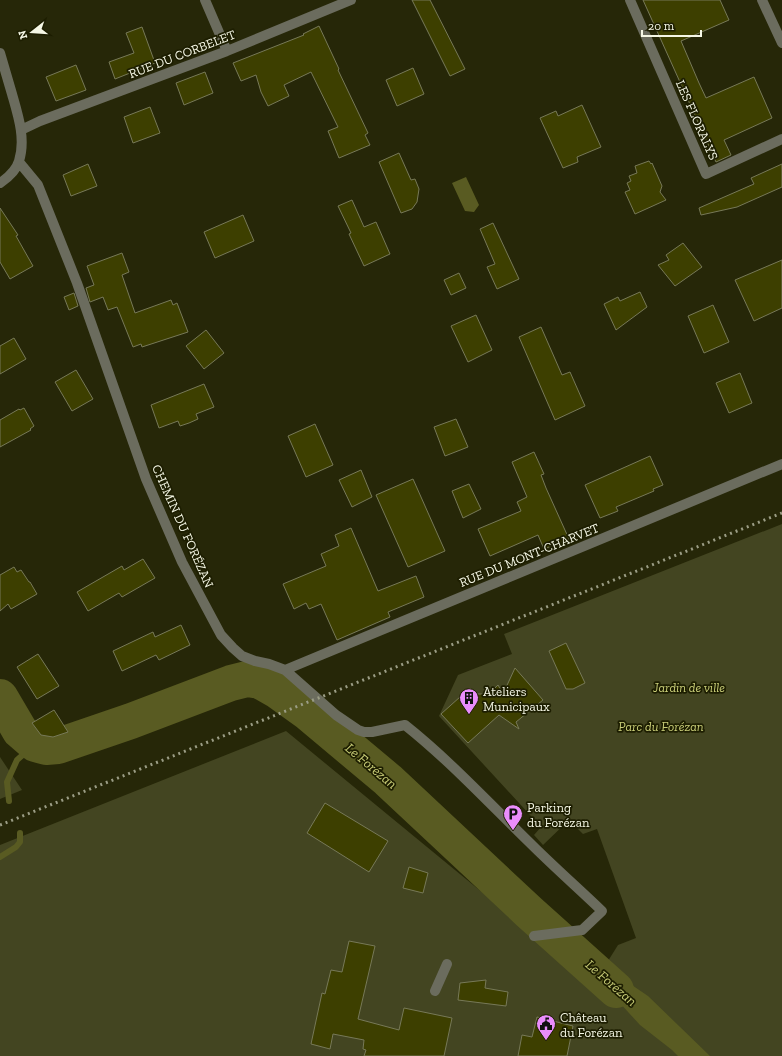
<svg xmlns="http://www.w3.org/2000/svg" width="782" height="1056" font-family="'Zilla Slab',serif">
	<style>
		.green { fill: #434521 }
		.water { fill: #595b22 }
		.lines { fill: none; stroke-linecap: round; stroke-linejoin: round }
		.stream { stroke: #595b22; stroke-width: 6 }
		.river { stroke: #595b22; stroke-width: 36 }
		.building { fill: #3d3f00; stroke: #777958 }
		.minor { stroke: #6b6c5e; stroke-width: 10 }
		.rail { stroke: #9b9d85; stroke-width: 3; stroke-dasharray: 2 4; stroke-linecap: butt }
		.labels { text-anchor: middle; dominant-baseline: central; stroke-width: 3.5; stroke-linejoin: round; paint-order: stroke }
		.street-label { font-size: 13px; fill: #f5f7e5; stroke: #1d1e01 }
		.park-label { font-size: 13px; font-style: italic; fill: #cace79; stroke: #1d1e01 }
		.poi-label { font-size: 13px; fill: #f5f7e5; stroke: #1d1e01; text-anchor: start }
		.water-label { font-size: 14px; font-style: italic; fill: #c8cc77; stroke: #1d1e01 }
	</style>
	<rect width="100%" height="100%" fill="#262708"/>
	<path class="green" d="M782,524V1056H0V845L286,731L557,954L592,950L608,961L618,945L636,938L597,829L583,834L569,820L543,845L534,835L541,827L439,716L458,675L512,654L504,634Z
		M0,757L22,790L0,799Z"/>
	<path class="water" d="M466,177L479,205L474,212L465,211L452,183Z
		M586,951L623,979L648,996L710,1056H678L672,1050L640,1025L618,1001L620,998L574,962Z"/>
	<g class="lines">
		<path class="stream" d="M9,801L7,782L17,760L35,744
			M0,857L16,847L20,842V833"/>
		<path class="river" d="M0,697L20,731L35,744L46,747L58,746L131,721L231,683L247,679L260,681L276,690L308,713L388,780L529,912L616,990"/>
	</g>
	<path class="building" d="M412,0H430L465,69L450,76Z
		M643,0H720L729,20L681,41L699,83L706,98L754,77L772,118L724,140L731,155L716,162Z
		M319,26L339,69L338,70L368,133L365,135L370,145L339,158L328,131L338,127L311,72L284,85L289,96L268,106L261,92L256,75L241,81L233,63L304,35L303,34Z
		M142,27L155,63L115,79L109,62L134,53L126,33Z
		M76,65L86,90L56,101L46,77Z
		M413,68L424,94L397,106L386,80Z
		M205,72L213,93L184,105L176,83Z
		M582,105L601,147L577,157L578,162L563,168L540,118L556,111L558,116Z
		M150,107L160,133L133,143L124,117Z
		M399,153L411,180L415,179L419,189L417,202L412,209L401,213L379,162Z
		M649,161L651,164L652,163L662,186L660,192L666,200L635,214L625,192L630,190L627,183L631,181L629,176L637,173L635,166Z
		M88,164L97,186L71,196L63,175Z
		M782,164V187L737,207L701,215L699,208L754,184L751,178Z
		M352,200L364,227L376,222L390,254L364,266L349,234L351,233L338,206Z
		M0,208L18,235L16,236L33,266L10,279L0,262Z
		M243,215L254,241L215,258L204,232Z
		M493,223L519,279L497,289L487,267L495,264L480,229Z
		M683,243L702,267L675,286L658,265L669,260L666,255Z
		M122,253L129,272L122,275L135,313L171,300L173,305L177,303L188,332L142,347L141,344L133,347L117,307L108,310L103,297L90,302L86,288L94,285L87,266Z
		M782,260V308L754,321L735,280Z
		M459,273L466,288L451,295L444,280Z
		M640,292L647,307L616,330L604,304L618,297L620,301Z
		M74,293L78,306L69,310L64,297Z
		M713,305L729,342L704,353L688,316Z
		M476,315L492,350L468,362L451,326Z
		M541,327L562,375L570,372L585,406L555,420L519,337Z
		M206,330L224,353L204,369L186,346Z
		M14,338L26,359L0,374V346Z
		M76,370L93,399L72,411L55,382Z
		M740,373L752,403L729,413L716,383Z
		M204,384L214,407L196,414L198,419L189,423L180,426L178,421L159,428L151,405Z
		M24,408L34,426L30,429L31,430L0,447V420L19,409L20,410Z
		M456,419L468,447L445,456L434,427Z
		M315,424L333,465L306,477L288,436Z
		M534,452L544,474L541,475L546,488L569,539L544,549L538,535L490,556L478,529L521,511L517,502L527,497L512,462Z
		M650,456L663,485L653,489L654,491L616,507L618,511L600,518L585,485Z
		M361,470L372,497L352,507L339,480Z
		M413,479L445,551L408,567L376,495Z
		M469,484L481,509L463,518L452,491Z
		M351,528L378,591L416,576L424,597L388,612L390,617L337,640L321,604L309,609L306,603L294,609L283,584L326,566L321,554L339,546L335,535Z
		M143,559L155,578L122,597L119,593L88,611L77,592L122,566L124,570Z
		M14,567L17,572L21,570L29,582H30L37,594L11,609L8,604L0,611V575Z
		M181,625L190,645L159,660L156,655L122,671L113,651L153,632L155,637Z
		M566,643L585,683L573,689H566L549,651Z
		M38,654L59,686L37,699L17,667Z
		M515,668L543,700L516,722L519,729L499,715L468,743L441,714L470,688L476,694H489L498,685L503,694Z
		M54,710L68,732L53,737L41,735L32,723Z
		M325,803L388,841L369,872L307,833Z
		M409,867L428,873L423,893L403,888Z
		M349,941L375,946L358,1019L399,1030L404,1008L452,1018L444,1056H364L366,1050L363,1049L364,1040L333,1034L330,1049L311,1044L322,993L325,994L331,970L342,972Z
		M486,980L485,988L508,992L506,1006L458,1000L460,983Z
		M537,1017L573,1026L567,1056H518L522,1035L532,1037Z"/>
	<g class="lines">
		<path class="minor" d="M205,0L227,51
			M630,0L706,174L782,139
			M762,0L782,43
			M0,53C4,67 8,80 12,94C18,115 26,139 19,161C16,171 9,177 0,183
			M21,130L40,121L227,51L351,0
			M19,162L38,185L77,283L146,479L182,562L221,635L233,648L242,656L255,661L269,664L285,670L336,715L358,730L364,732H372L405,725C449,760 488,802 529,842C553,866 578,888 602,911L582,930L534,936
			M285,670L782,464
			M435,991L447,964"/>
		<path class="rail" d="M0,825L782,513"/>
	</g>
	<defs>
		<g id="building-pin" transform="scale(1)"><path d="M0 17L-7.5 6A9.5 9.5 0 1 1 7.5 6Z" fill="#ea8dfc" stroke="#1d1e01"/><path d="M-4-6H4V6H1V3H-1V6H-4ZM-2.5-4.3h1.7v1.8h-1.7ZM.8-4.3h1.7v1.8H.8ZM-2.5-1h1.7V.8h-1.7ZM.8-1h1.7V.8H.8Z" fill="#111"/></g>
		<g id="parking-pin" transform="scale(1)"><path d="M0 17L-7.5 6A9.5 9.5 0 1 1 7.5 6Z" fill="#ea8dfc" stroke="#1d1e01"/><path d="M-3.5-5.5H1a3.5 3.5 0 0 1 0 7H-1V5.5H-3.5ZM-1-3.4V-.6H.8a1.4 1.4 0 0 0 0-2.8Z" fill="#111"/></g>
		<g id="civic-pin" transform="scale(1)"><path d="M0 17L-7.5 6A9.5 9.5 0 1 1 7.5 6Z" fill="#ea8dfc" stroke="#1d1e01"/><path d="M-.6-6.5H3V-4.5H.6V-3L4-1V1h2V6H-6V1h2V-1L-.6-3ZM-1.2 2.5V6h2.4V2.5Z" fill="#111"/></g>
	</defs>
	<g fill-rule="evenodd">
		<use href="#building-pin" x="469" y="698"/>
		<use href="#parking-pin" x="513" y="814"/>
		<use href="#civic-pin" x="546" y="1024"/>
	</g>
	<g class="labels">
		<g class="street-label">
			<text transform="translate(182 54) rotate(-21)">RUE DU CORBELET</text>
			<text transform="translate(697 120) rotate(66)">LES FLORALYS</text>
			<text transform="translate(183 526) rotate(66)">CHEMIN DU FORÉZAN</text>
			<text transform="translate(529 555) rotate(-22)">RUE DU MONT-CHARVET</text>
		</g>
		<g class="park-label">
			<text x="689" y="687">Jardin de ville</text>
			<text x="661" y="726">Parc du Forézan</text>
		</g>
		<g class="poi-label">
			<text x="483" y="691">Ateliers<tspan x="483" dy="15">Municipaux</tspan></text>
			<text x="527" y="807">Parking<tspan x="527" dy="15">du Forézan</tspan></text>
			<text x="560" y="1017">Château<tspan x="560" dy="15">du Forézan</tspan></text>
		</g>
		<g class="water-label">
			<text transform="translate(371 766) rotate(40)">Le Forézan</text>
			<text transform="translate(611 983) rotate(41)">Le Forézan</text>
		</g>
	</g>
	<g transform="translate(32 32) rotate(253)" stroke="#1d1e01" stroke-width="3" paint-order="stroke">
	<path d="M0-3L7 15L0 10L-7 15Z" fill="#f5f7e5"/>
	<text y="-6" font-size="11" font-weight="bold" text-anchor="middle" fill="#f5f7e5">N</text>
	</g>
	<path d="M642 30v6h59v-6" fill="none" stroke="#f5f7e5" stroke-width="2"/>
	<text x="648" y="30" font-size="12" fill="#f5f7e5" stroke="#1d1e01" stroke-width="3" paint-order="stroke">20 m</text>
</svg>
